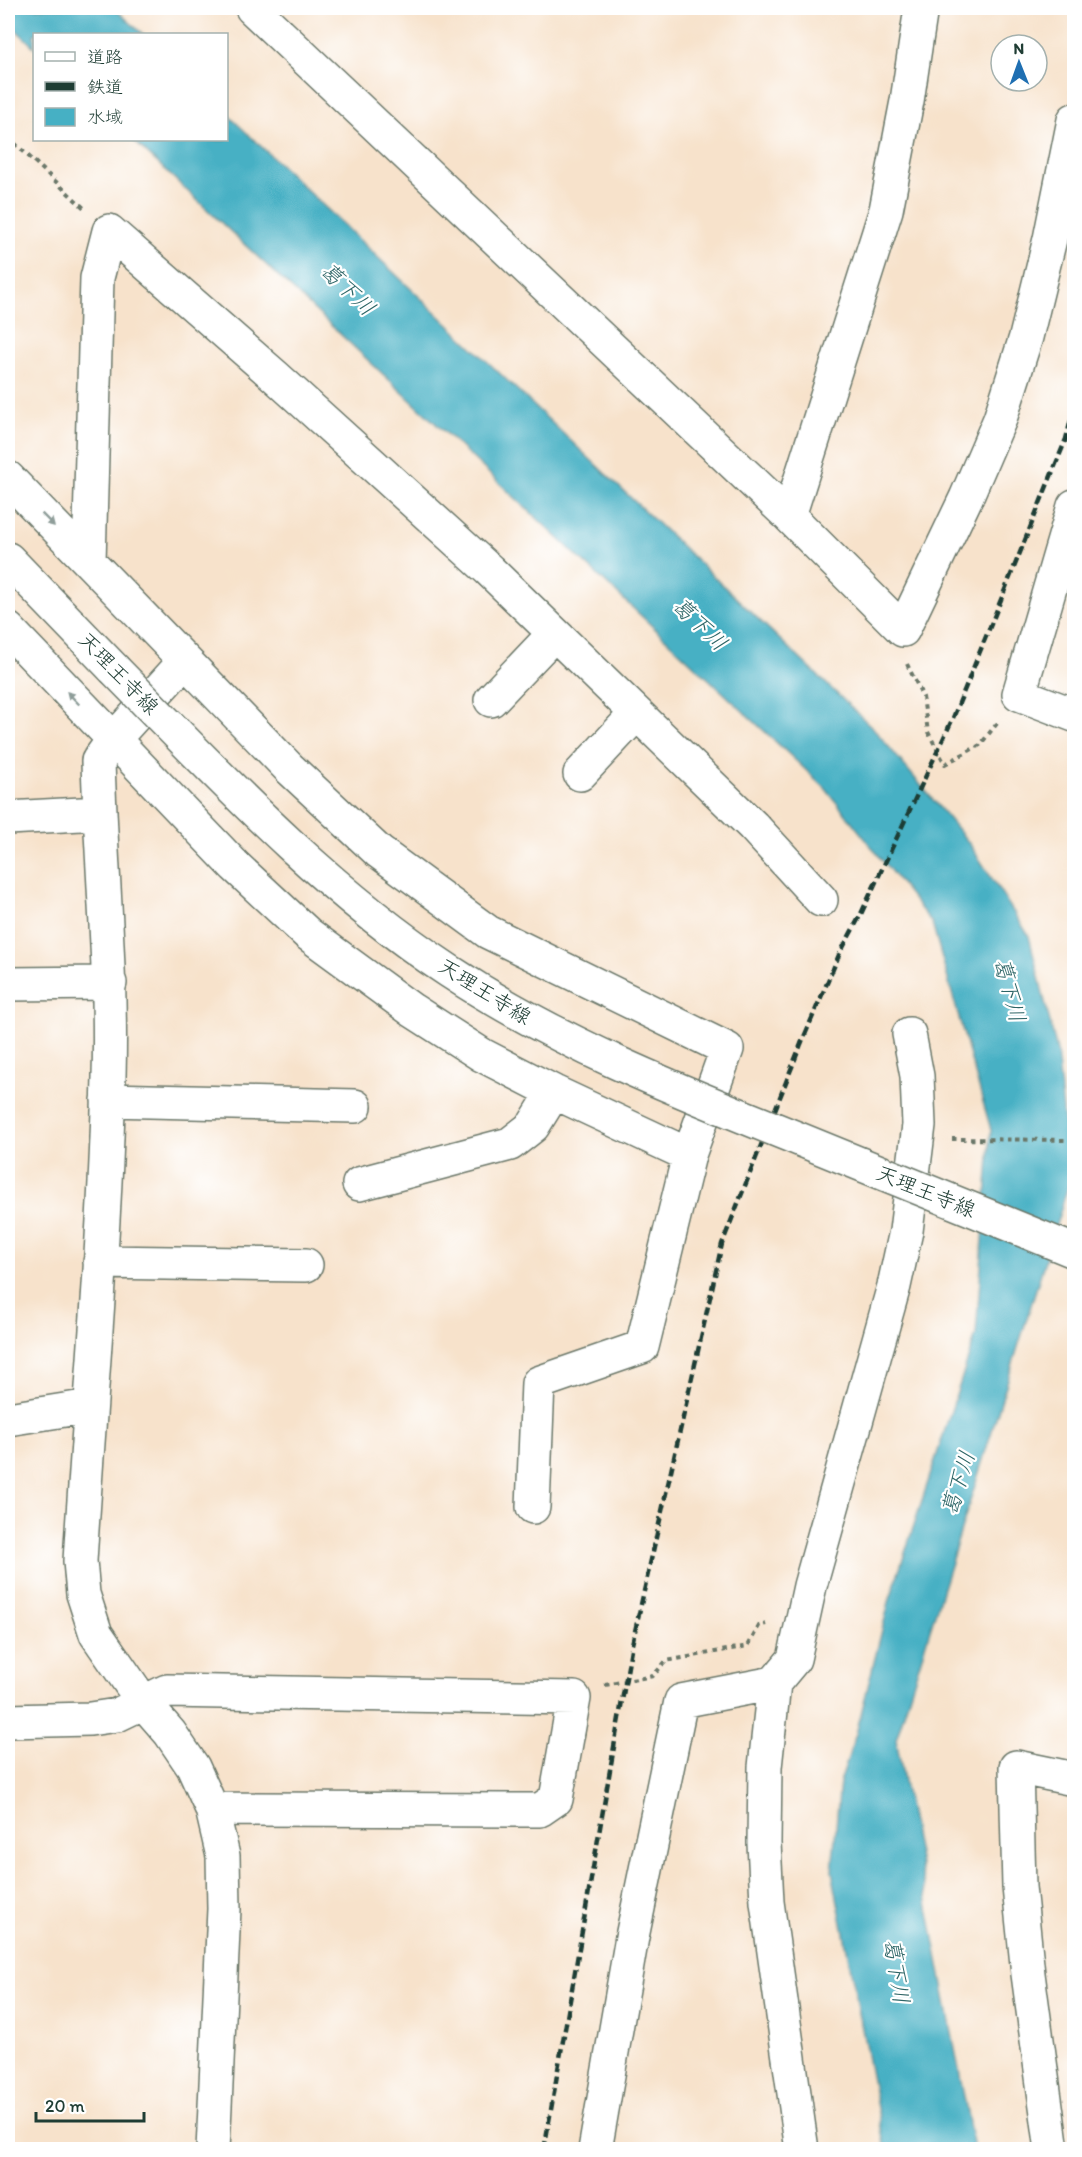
<svg xmlns="http://www.w3.org/2000/svg" width="1082" height="2157" font-family="Itim,'Klee One',sans-serif">
	<style>
		.water { fill: #46b0c4; stroke: #32767c; stroke-width: 1.5 }
		.lines { fill: none; stroke-linecap: round; stroke-linejoin: round }
		.minor-casing { stroke: #6b7769; stroke-width: 36 }
		.major-casing { stroke: #6b7769; stroke-width: 36 }
		.path { stroke: #6b7769; stroke-width: 4; stroke-dasharray: 4.5 4.5; stroke-linecap: butt }
		.minor { stroke: #fff; stroke-width: 33 }
		.major { stroke: #fff; stroke-width: 33 }
		.rail { stroke: #1f3d34; stroke-width: 4.5; stroke-dasharray: 9 4.5; stroke-linecap: butt }
		.major-bridge-casing { stroke: #6b7769; stroke-width: 36; stroke-linecap: butt }
		.major-bridge { stroke: #fff; stroke-width: 33 }
		.oneway { fill: #8f9e9a }
		.labels { text-anchor: middle; dominant-baseline: central; stroke-width: 4.5; stroke-linejoin: round; paint-order: stroke }
		.street-label { font-size: 21px; fill: #1f3d34; stroke: #fff }
		.water-label { font-size: 22px; font-style: italic; fill: #2d6566; stroke: #fff }
	</style>
	<rect width="100%" height="100%" fill="#fff"/>
	<filter id="ink" filterUnits="userSpaceOnUse"><feTurbulence type="fractalNoise" baseFrequency=".0167" numOctaves="2"/><feDisplacementMap in="SourceGraphic" scale="12" xChannelSelector="R" yChannelSelector="G"/><feConvolveMatrix kernelMatrix="1 2 1 2 8 2 1 2 1" color-interpolation-filters="sRGB"/></filter>
	<filter id="wash" filterUnits="userSpaceOnUse"><feTurbulence type="fractalNoise" baseFrequency=".008" numOctaves="4" result="noise"/><feDisplacementMap in="SourceGraphic" scale="24" xChannelSelector="R" yChannelSelector="G"/><feGaussianBlur stdDeviation="1.35" result="paint"/><feColorMatrix in="noise" values="0 0 0 0 0 0 0 0 0 0 0 0 0 0 0 0 0 1.4 0 .05"/><feComposite in="paint" operator="in"/></filter>
	<g filter="url(#wash)">
		<rect width="100%" height="100%" fill="#f7e2cb"/>
		<path class="water" d="M8,8H114L143,34H34V47L8,22Z
			M227,114L874,729L969,843L1029,936L1057,1051L1070,1180L896,1739L974,2149H885L832,1871L840,1782L856,1734L889,1602L976,1334L991,1130L932,923L825,788L133,140H226Z"/>
	</g>
	<g filter="url(#ink)">
		<g class="lines">
			<g class="minor-casing">
				<path id="minor" d="M252,8L789,516L903,630L966,498L1000,419L1026,337L1050,239L1074,120
					M8,478L289,768L379,852L488,932L727,1049L689,1155L642,1347L538,1383L533,1507
					M1074,506L1019,694L1074,715
					M789,516L886,210L907,101L921,8
					M89,561L97,278L109,231L276,377L489,570L753,826L821,900
					M8,629L235,866L308,934L412,1010L482,1055L554,1092L689,1155
					M184,662L113,740L98,761C101,866 112,972 109,1077C105,1239 90,1400 80,1561L83,1594L96,1634L143,1702L170,1733L193,1767L212,1809L223,1856L224,1909L213,2150
					M491,700L554,634
					M580,774L636,714
					M8,818L100,813
					M8,984L110,983
					M108,1100L355,1106
					M359,1184L510,1144L533,1126L554,1092
					M100,1262L306,1265
					M8,1419L90,1406
					M8,1721L90,1719L117,1715L167,1691L574,1698L556,1799L540,1810L212,1809
					M595,2150L632,1937L681,1701L774,1683
					M802,2150L767,1902L764,1843L765,1767L774,1683L794,1659L810,1586L894,1286L906,1231L919,1125L917,1076L909,1034
					M1052,2150L1028,1974L1019,1887L1016,1767L1074,1779"/>
			</g>
			<g class="major-casing">
				<path id="major" d="M8,559L114,669"/>
			</g>
			<path class="path" d="M8,137L84,208
				M907,664L923,697L928,732L945,764L980,745L999,721
				M952,1139L1074,1140
				M605,1685L653,1676L666,1661L748,1646L759,1626L766,1624"/>
			<use href="#minor" class="minor"/>
			<use href="#major" class="major"/>
			<path class="rail" d="M544,2150L631,1649L722,1244L801,1044L839,955L860,916L953,718L1066,439L1074,408"/>
			<g class="major-bridge-casing">
				<path id="major-bridge" d="M114,669C219,776 323,888 449,971C557,1042 674,1089 794,1137C887,1175 981,1213 1074,1251"/>
			</g>
			<use href="#major-bridge" class="major-bridge"/>
		</g>
		<defs><path id="oneway-solid" d="M-6-.8H1V-3.2L6.5 0L1 3.2V.8H-6Z" transform="scale(1.5)"/></defs>
		<g class="oneway">
			<use href="#oneway-solid" transform="translate(48 520) rotate(45)"/>
			<use href="#oneway-solid" transform="translate(73 698) rotate(-134)"/>
		</g>
	</g>
	<g class="labels">
		<g class="street-label">
			<text transform="translate(119 673) rotate(46)">天理王寺線</text>
			<text transform="translate(485 991) rotate(32)">天理王寺線</text>
			<text transform="translate(926 1191) rotate(22)">天理王寺線</text>
		</g>
		<g class="water-label">
			<text transform="translate(348 289) rotate(44)">葛下川</text>
			<text transform="translate(700 624) rotate(44)">葛下川</text>
			<text transform="translate(1010 990) rotate(75)">葛下川</text>
			<text transform="translate(958 1483) rotate(-73)">葛下川</text>
			<text transform="translate(897 1971) rotate(81)">葛下川</text>
		</g>
	</g>
	<rect width="1082" height="2157" fill="none" stroke="#fff" stroke-width="30"/>
	<rect x="33" y="33" width="195" height="108" fill="#ffffff" stroke="#a5b1ae" stroke-width="1.5"/>
	<rect x="45" y="52" width="30" height="9" fill="#ffffff" stroke="#a5b1ae" stroke-width="1.5"/>
	<text x="87" y="63" font-size="18" fill="#1f3d34">道路</text>
	<rect x="45" y="82" width="30" height="9" fill="#1f3d34" stroke="#a5b1ae" stroke-width="1.5"/>
	<text x="87" y="93" font-size="18" fill="#1f3d34">鉄道</text>
	<rect x="45" y="108" width="30" height="18" fill="#46b0c4" stroke="#a5b1ae" stroke-width="1.5"/>
	<text x="87" y="123" font-size="18" fill="#1f3d34">水域</text>
	<g transform="translate(1019 63) rotate(359)"><circle r="28" fill="#ffffff" stroke="#a5b1ae" stroke-width="1.5"/>
	<path d="M0-4.5L10 22L0 15L-10 22Z" fill="#1f6fb2"/>
	<text y="-9" font-size="16" font-weight="bold" text-anchor="middle" fill="#1f3d34">N</text>
	</g>
	<path d="M36 2112v9h108v-9" fill="none" stroke="#1f3d34" stroke-width="3"/>
	<text x="45" y="2112" font-size="18" fill="#1f3d34" stroke="#ffffff" stroke-width="4.5" paint-order="stroke">20 m</text>
</svg>
